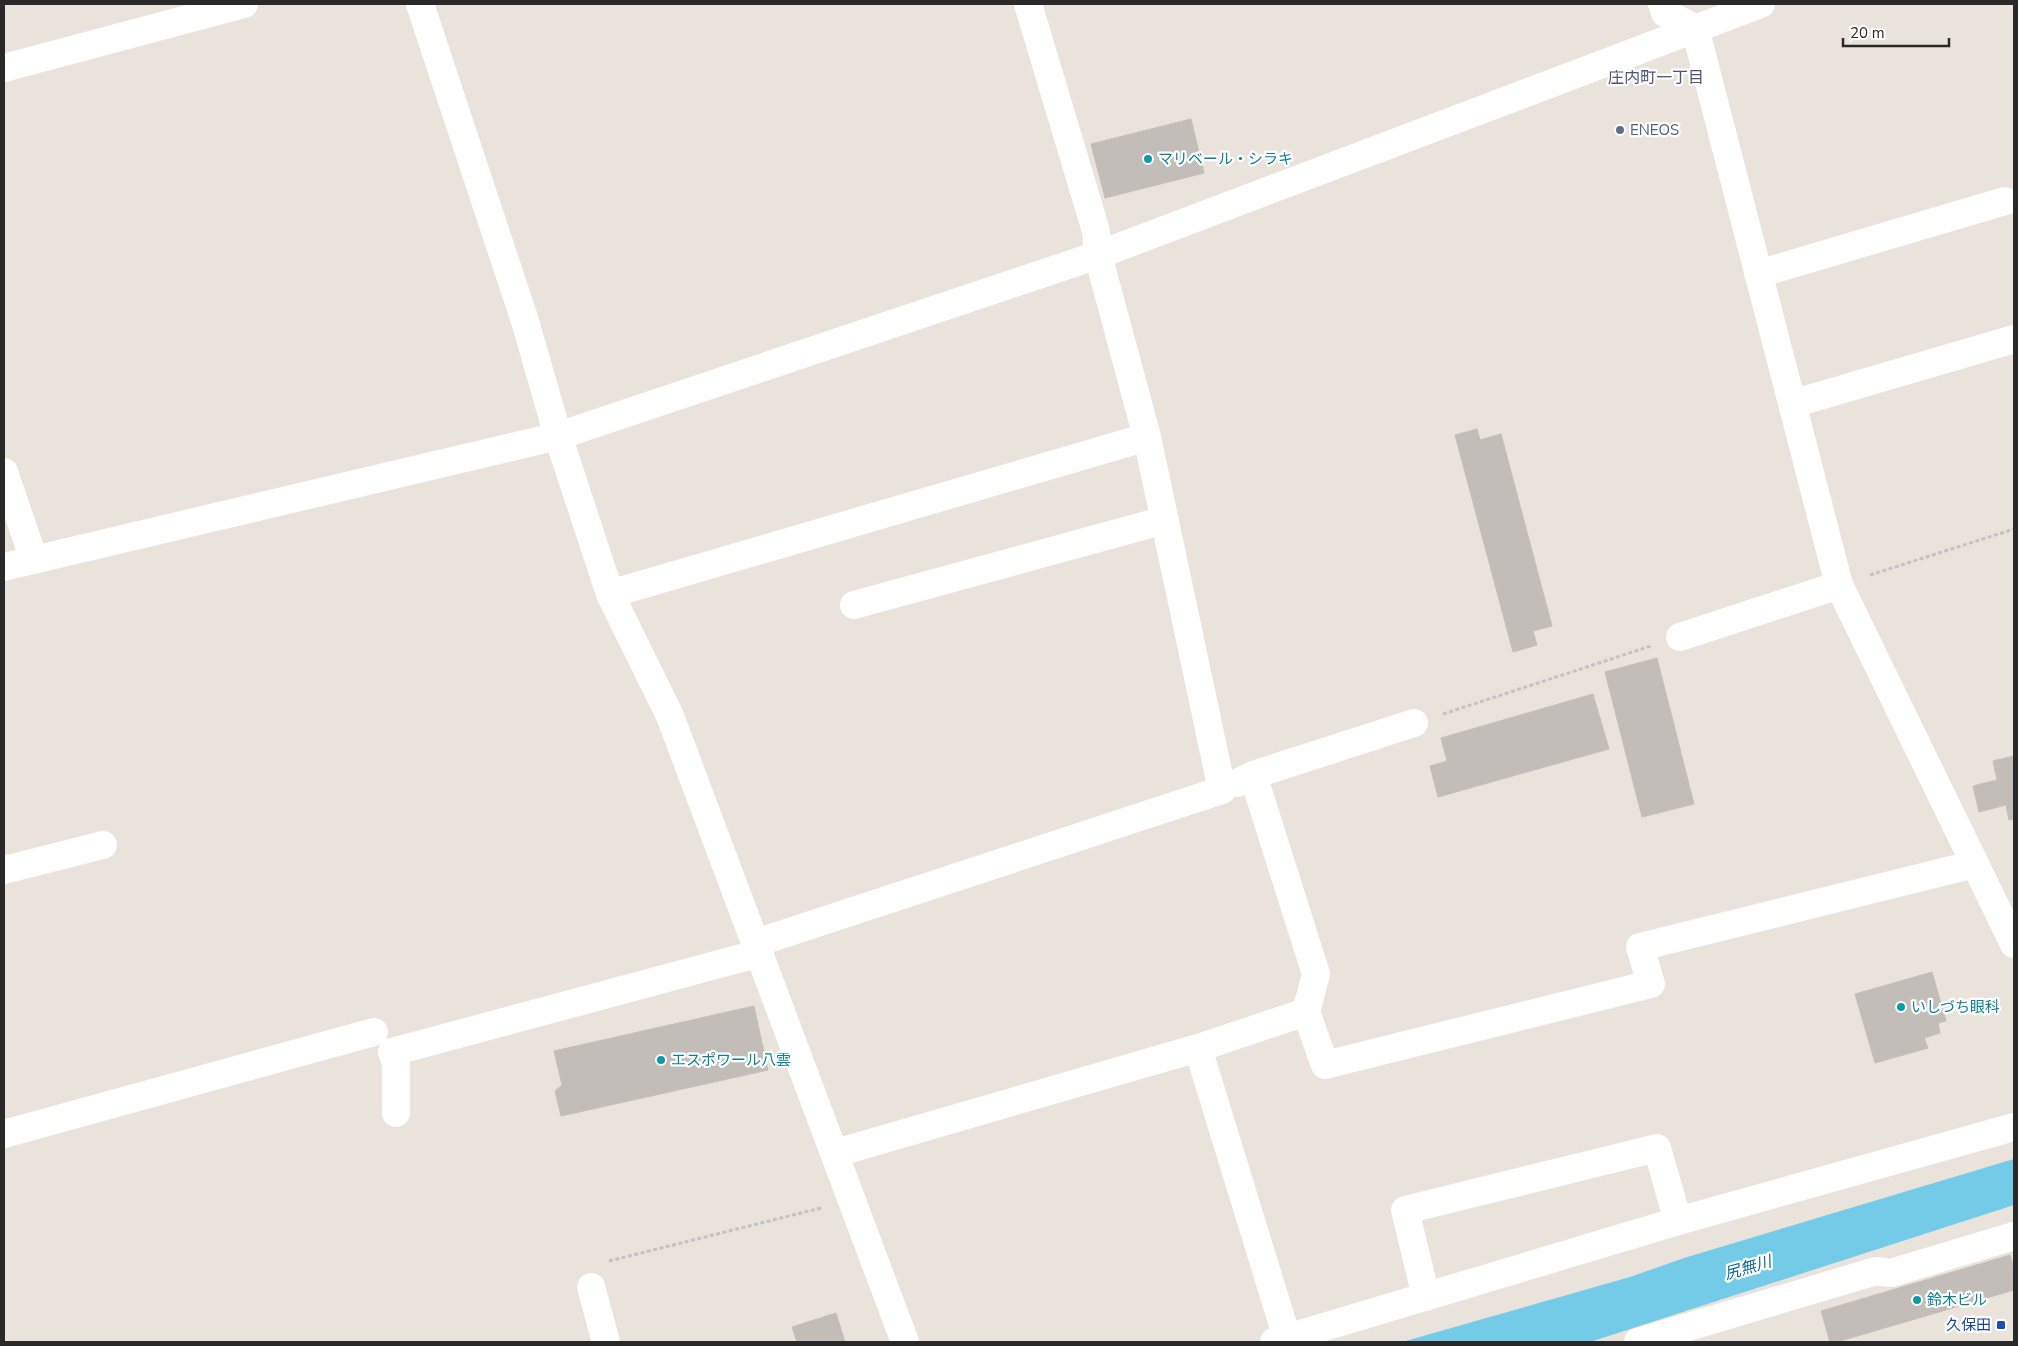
<svg xmlns="http://www.w3.org/2000/svg" width="2018" height="1346" font-family="'Nunito Sans','Noto Sans JP',sans-serif">
	<style>
		.water { fill: #73cbe7 }
		.building { fill: #c2bdb8; stroke: #c5bfb5 }
		.lines { fill: none; stroke-linecap: round; stroke-linejoin: round }
		.path { stroke: #c3c3c3; stroke-width: 3; stroke-dasharray: 4 2.5; stroke-linecap: butt }
		.minor { stroke: #fff; stroke-width: 28 }
		.service-dot { fill: #5c6f8a; stroke: #fff; stroke-width: 2 }
		.culture-dot { fill: #0f9aa8; stroke: #fff; stroke-width: 2 }
		.transit-dot { fill: #1a4fb4; stroke: #fff; stroke-width: 2 }
		.labels { text-anchor: middle; dominant-baseline: central; stroke-width: 4.5; stroke-linejoin: round; paint-order: stroke }
		.service-label { font-size: 15px; fill: #4e5e75; stroke: #fff; text-anchor: start }
		.culture-label { font-size: 15px; fill: #0d838f; stroke: #fff; text-anchor: start }
		.transit-label { font-size: 15px; fill: #164399; stroke: #fff; text-anchor: end }
		.neighbourhood-label { font-size: 16px; fill: #4c5576; stroke: #fff }
		.water-label { font-size: 16px; font-style: italic; fill: #156990; stroke: #fff }
	</style>
	<rect width="100%" height="100%" fill="#eae3db"/>
	<path class="water" d="M2014,1159V1205L1590,1342H1402L1630,1277L1684,1258Z"/>
	<path class="building" d="M1191,119L1204,173L1105,198L1091,144Z
		M1477,429L1480,440L1501,434L1552,626L1533,631L1537,645L1513,652L1455,435Z
		M1657,658L1694,804L1642,817L1605,672Z
		M1593,694L1609,749L1438,797L1430,766L1447,761L1441,738Z
		M2014,756V819L2009,820L2006,805L1979,812L1973,786L1997,780L1993,761Z
		M1932,972L1946,1021L1938,1023L1940,1033L1924,1038L1928,1048L1875,1063L1855,994Z
		M754,1006L768,1070L561,1116L555,1091L562,1085L554,1051Z
		M2010,1255L2014,1268V1290L1837,1342H1830L1821,1311Z
		M836,1313L845,1342H797L792,1327Z"/>
	<g class="lines">
		<path class="path" d="M1870,575L2014,529
			M1443,714L1651,646
			M609,1261L821,1208"/>
		<path class="minor" d="M420,4L525,321L558,436L610,594L670,716L905,1342
			M1662,4L1665,13L1695,28L1839,585L2014,944
			M4,68L244,4
			M1758,274L2005,201
			M1792,404L2014,339
			M4,472L34,560
			M4,567L558,436L1098,255L1761,4
			M610,594L1147,437
			M854,605L1165,520
			M1680,637L1839,585
			M1237,783L1253,775L1414,723
			M4,870L103,845
			M756,943L1222,790L1147,437L1098,255L1096,231L1028,4
			M1306,1012L1325,1065L1651,984L1640,947L1975,864
			M1198,1048L1287,1338
			M396,1113V1063L392,1052L760,953
			M4,1134L374,1032
			M836,1153L1198,1048L1306,1012L1316,974L1253,775
			M591,1287L606,1342
			M1426,1297L1405,1210L1657,1148L1678,1221
			M1274,1342L1678,1221L2014,1127
			M1638,1342L1876,1271L1891,1273L2014,1236"/>
	</g>
	<circle class="service-dot" cx="1620" cy="130" r="5"/>
	<g class="culture-dot">
		<circle cx="1148" cy="159" r="5"/>
		<circle cx="1901" cy="1007" r="5"/>
		<circle cx="661" cy="1060" r="5"/>
		<circle cx="1917" cy="1300" r="5"/>
	</g>
	<rect class="transit-dot" x="1996" y="1320" width="10" height="10" rx="2.5"/>
	<g class="labels">
		<g class="service-label">
			<text x="1630" y="130">ENEOS</text>
		</g>
		<g class="culture-label">
			<text x="1158" y="159">マリベール・シラキ</text>
			<text x="1911" y="1007">いしづち眼科</text>
			<text x="671" y="1060">エスポワール八雲</text>
			<text x="1927" y="1300">鈴木ビル</text>
		</g>
		<g class="transit-label">
			<text x="1991" y="1325">久保田</text>
		</g>
		<g class="neighbourhood-label">
			<text x="1656" y="78">庄内町一丁目</text>
		</g>
		<g class="water-label">
			<text transform="translate(1748 1268) rotate(-16)">尻無川</text>
		</g>
	</g>
	<rect width="2018" height="1346" fill="none" stroke="#292929" stroke-width="10"/>
	<path d="M1843 38v8h106v-8" fill="none" stroke="#292929" stroke-width="2.5"/>
	<text x="1850" y="38" font-size="15" fill="#292929" stroke="#ffffff" stroke-width="4" paint-order="stroke">20 m</text>
</svg>
